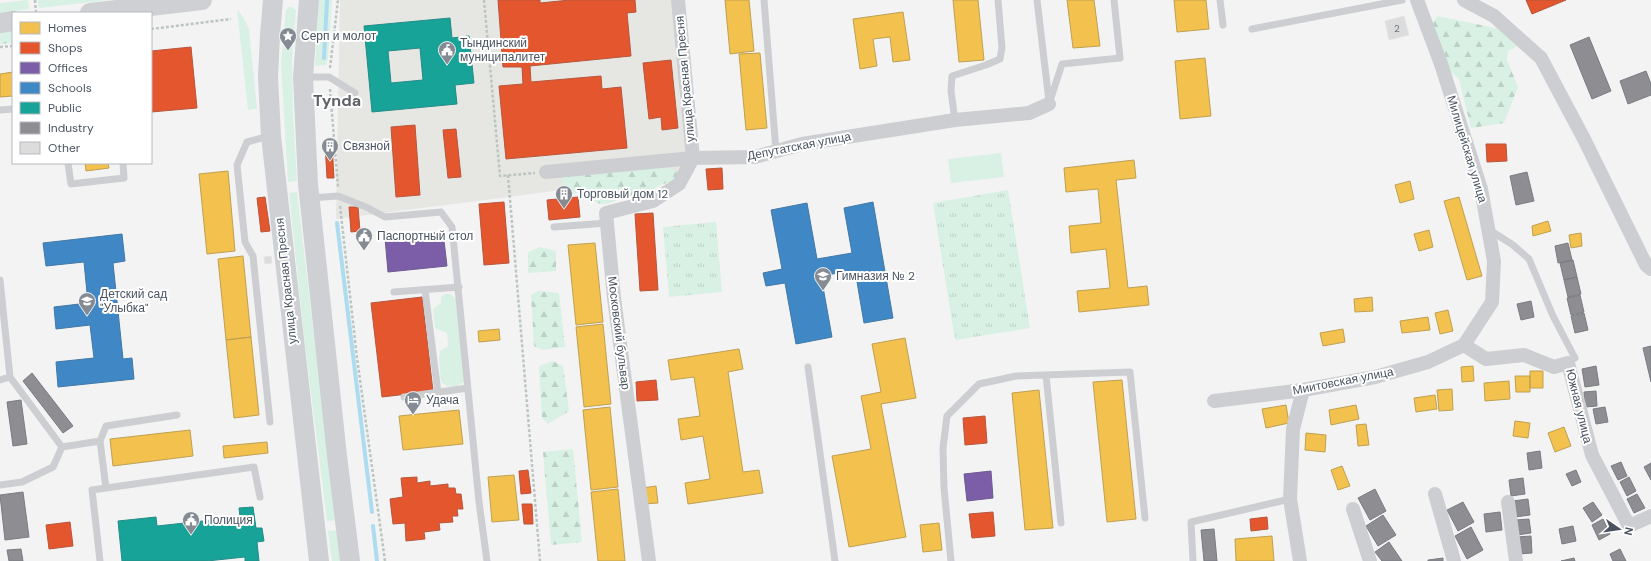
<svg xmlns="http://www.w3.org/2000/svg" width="1651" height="561" font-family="'DM Sans',sans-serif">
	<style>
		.commercial { fill: #e6e7e2 }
		.grass { fill: #d8f1e4 }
		.forest { fill: url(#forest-firs) }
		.park { fill: url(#park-tufts) }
		.homes { fill: #f2c14e; stroke: #bfa053 }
		.shops { fill: #e4572e; stroke: #b6563d }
		.offices { fill: #7b5ea7; stroke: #6c5b92 }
		.schools { fill: #3f88c5; stroke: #4278a7 }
		.public { fill: #17a398; stroke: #268b87; fill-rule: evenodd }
		.industry { fill: #8d8d92; stroke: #797c83 }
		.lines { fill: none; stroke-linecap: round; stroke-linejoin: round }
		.stream { stroke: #addbef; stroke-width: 4 }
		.building { fill: #dcdcdd; stroke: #e4e5e6 }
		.path { stroke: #bbc6c3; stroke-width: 2.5; stroke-dasharray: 3 2; stroke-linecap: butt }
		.lane { stroke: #cdced1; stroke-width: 7 }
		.street { stroke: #cdced1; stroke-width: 14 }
		.secondary { stroke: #ced0d4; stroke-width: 20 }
		.labels { text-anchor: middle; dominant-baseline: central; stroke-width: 4; stroke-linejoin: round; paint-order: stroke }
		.number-label { font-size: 10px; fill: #6e7680 }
		.poi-label { font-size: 12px; fill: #495360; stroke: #fff; text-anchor: start }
		.street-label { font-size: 12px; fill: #495360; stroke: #fff }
		.district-label { font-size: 16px; font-weight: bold; fill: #5e6167; stroke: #fff }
	</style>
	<defs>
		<pattern id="forest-firs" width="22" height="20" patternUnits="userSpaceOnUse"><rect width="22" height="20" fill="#d8f1e4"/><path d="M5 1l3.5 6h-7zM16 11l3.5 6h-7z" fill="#bbd1c6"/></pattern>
		<pattern id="park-tufts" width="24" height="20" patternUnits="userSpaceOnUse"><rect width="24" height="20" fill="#d8f1e4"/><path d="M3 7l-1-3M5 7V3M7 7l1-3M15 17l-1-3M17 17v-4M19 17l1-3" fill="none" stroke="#bbd1c6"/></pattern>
	</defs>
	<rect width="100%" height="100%" fill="#f3f3f3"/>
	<path class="commercial" d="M340,0H675L694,173L336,219Z"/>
	<path class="grass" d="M28,0L29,9L0,13V3Z
		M38,0H108L39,8Z
		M319,0H332L328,59L326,65L315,66Z
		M289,7H292L296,10L292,58L293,112L297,181L288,182L281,64L286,10Z
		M237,9L243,17L249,29L257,109L248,110Z
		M1001,153L1004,177L951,183L948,159Z
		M297,192L314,336L337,520L327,521L304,337L289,193Z
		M445,294H451L457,301L465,381C457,388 449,389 441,382L439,358L440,351L448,346L447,333L435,328L433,309L441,303V297Z
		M338,530L341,561H332L328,531Z"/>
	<path class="forest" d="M1438,16L1500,29L1520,45L1508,51L1507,60L1518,87L1504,123L1471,128L1459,79L1441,64L1431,24Z
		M13,26V43L0,44V27Z
		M658,165L677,171L676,180L660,185L642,197L625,195C603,209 600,206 580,192L572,194L564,190L561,180L563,173Z
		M540,247L556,251V271L528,273V252Z
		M538,291L559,293L565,347L542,350L534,346L531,295Z
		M553,361L563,366L569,411L548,424L542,418L539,366Z
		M573,449L582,542L551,545L543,452Z"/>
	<path class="park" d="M1008,190L1030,328L955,340L933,203Z
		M716,222L722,292L669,297L663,227Z"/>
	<path class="homes" d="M725,0H749L754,51L730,54Z
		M953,0H978L984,60L959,62Z
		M1067,0H1094L1100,46L1073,48Z
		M1174,0H1206L1209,29L1177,32Z
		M903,12L910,60L893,62L890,37L873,39L877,66L860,69L853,19Z
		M760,53L767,128L746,130L739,54Z
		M1205,58L1211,116L1180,119L1175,61Z
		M13,72V96L0,97V74Z
		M1134,160L1136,178L1116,180L1128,288L1147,286L1149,305L1079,312L1077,291L1110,288L1106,249L1071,253L1069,226L1101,223L1098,189L1066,192L1064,168Z
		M85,163H108L109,168L86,171Z
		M228,171L235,251L207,254L199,174Z
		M1410,181L1414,199L1400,203L1395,185Z
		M1459,197L1482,276L1467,280L1444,201Z
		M1548,221L1551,231L1533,236L1532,226Z
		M1429,230L1433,247L1419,251L1414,234Z
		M1581,233L1582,246L1571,248L1569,235Z
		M595,243L603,322L576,325L568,245Z
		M243,256L251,337L226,340L218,259Z
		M1372,297L1373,311L1355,312L1354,299Z
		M1448,310L1453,331L1440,334L1435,313Z
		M1428,317L1430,330L1402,333L1400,321Z
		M603,324L611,404L584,407L576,327Z
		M499,329L500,340L479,342L478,331Z
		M1343,329L1345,342L1323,346L1320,333Z
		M251,337L259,415L234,418L226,340Z
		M905,338L916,398L881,404L906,537L849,547L832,456L871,449L861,396L881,392L872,344Z
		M739,349L743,369L728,372L743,472L759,470L763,493L688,504L685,483L710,479L703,436L681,440L678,419L700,416L694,377L671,380L668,360Z
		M1473,366L1474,381L1462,382L1461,367Z
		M1530,371H1543V388H1530Z
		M1515,376H1530V392H1516Z
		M1122,380L1136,519L1107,522L1093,382Z
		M1509,381L1510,399L1485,401L1484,383Z
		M1452,389L1453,410L1439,411L1437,390Z
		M1039,390L1053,528L1025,530L1012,393Z
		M1435,395L1437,409L1416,412L1414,398Z
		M1286,405L1289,423L1266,428L1262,409Z
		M1356,405L1359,419L1331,425L1329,410Z
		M610,407L618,487L591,490L583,410Z
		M459,410L463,444L403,450L399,416Z
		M1515,421L1530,423L1528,438L1513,436Z
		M1366,424L1369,445L1358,446L1356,425Z
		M1564,427L1571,446L1555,452L1548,433Z
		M190,430L193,456L113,466L110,439Z
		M1306,433L1326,435L1325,452L1305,450Z
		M267,442L268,453L224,458L223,446Z
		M1342,466L1350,486L1338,490L1331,470Z
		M514,475L519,520L492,522L488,477Z
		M656,486L658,503L644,504L642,488Z
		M618,489L625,561H598L591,492Z
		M939,523L942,550L923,552L920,525Z
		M1272,536L1274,561H1236L1235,539Z"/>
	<path class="shops" d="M498,0H540V3L570,0H635L636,12L627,13L631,56L530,66L531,82L601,76L602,89L621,87L627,148L506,159L499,86L523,84L522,67H503Z
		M1526,0H1566L1532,14Z
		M191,47L197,108L151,112V51Z
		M671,60L678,128L662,130L661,117L649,119L643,63Z
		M415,125L420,195L396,197L391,127Z
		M456,129L461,177L448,178L443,130Z
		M325,143H332L334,178H327Z
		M1486,144H1506L1507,161L1487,162Z
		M722,168L723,189L708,190L706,169Z
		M265,197L270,231L261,232L257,198Z
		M578,197L580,217L549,220L547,200Z
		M504,202L509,263L484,265L479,204Z
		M349,207H358L360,231L351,232Z
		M653,213L658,290L640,291L635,214Z
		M422,297L433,391L382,397L371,303Z
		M656,380L658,400L637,401L636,382Z
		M985,416L987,443L965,445L963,418Z
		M528,470L531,493L521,494L519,471Z
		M417,477V483L430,481V486L448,484V488H455L456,494H461L463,509H457L458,516H452L453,522L439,523L440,530L424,532L425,539L406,541L405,523L393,524L390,499L403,497L401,478Z
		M522,504H532L533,524H524Z
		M993,512L995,536L972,538L969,514Z
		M1267,517L1268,529L1251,531L1250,519Z
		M70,522L73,546L49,549L46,525Z"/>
	<path class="offices" d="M443,232L447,266L388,272L385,238Z
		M991,471L993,498L967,501L964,474Z"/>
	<path class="schools" d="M873,202L893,318L864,323L855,270L821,276L832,337L796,344L785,283L766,286L763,273L782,269L771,210L807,203L817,259L852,253L844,208Z
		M122,234L125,261L113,263L123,359L132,358L134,379L58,387L56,362L94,358L90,325L56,329L54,307L88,303L84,262L46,266L43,243Z"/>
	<path class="public" d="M450,18L452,38L469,36L474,83L455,85L457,104L372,112L364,26ZM420,48L423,80L391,83L388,51Z
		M253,507L256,528H262L264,541L257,542L259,561H245V557L207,561H122L118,521L156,517L157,526L240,517L239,508Z"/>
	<path class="industry" d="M1589,37L1611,91L1592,99L1570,45Z
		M1646,71L1651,84V95L1628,104L1620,81Z
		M1527,172L1534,201L1516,205L1510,176Z
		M1568,243L1572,260L1558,263L1555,246Z
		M1573,260L1577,277L1564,280L1560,263Z
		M1577,277L1581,294L1568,297L1564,280Z
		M1580,295L1584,312L1571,315L1567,298Z
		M1531,301L1534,317L1521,320L1517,304Z
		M1584,313L1588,330L1575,333L1571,316Z
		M1651,346V382L1643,348Z
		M1596,366L1599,385L1585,387L1582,369Z
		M32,373L73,426L63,433L23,381Z
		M1596,391L1597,406L1585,407L1584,392Z
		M21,400L27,444L13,446L7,402Z
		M1605,407L1608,422L1596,424L1593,409Z
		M1540,451L1542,468L1529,470L1527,453Z
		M1621,462L1627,476L1618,480L1611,466Z
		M1651,463V480L1644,467Z
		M1576,470L1581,482L1572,486L1566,474Z
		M1629,477L1636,491L1627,496L1620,482Z
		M1523,478L1525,494L1511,496L1509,480Z
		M1375,489L1386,511L1370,520L1358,498Z
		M23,492L29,537L5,540L0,495Z
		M1637,494L1645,508L1634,513L1627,499Z
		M1528,499L1530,515L1515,517L1513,501Z
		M1463,502L1474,522L1458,531L1447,510Z
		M1593,502L1602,515L1592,522L1583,508Z
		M1500,512L1502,530L1486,532L1484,514Z
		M1383,515L1396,535L1378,546L1366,526Z
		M1529,519L1531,533L1517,535L1516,520Z
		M1603,519L1610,534L1599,540L1592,525Z
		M1573,526L1576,541L1562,544L1559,529Z
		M1471,527L1483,550L1467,559L1455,536Z
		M1214,529L1217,561H1204L1201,530Z
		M1531,536L1532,553L1518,554L1517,537Z
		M1389,542L1402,561H1382L1375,552Z
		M21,549L23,561H9L7,550Z
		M1620,549L1626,561H1613L1610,554Z
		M1443,558V561H1428V560Z
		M1574,558L1575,561H1561Z"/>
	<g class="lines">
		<path class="stream" d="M324,58L327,0
			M337,223L372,512
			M373,526L377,561"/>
	</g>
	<path class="building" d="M1404,16L1409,35L1389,40L1385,21Z
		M271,256L272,263L265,264L264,257Z"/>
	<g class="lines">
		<path class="path" d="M35,0L36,13
			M484,0L500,176L535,173
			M151,29L231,19
			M0,47L13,46
			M330,68L338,0
			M330,89L338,187
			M508,175L540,561
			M340,206L357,358L385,561"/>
		<path class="lane" d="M764,0L776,151
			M1037,0L1049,101
			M1220,0L1223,25
			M1252,29L1402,0
			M305,77H329L355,93
			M1049,104L1062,64L1120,58L1114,0
			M0,110L13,109
			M955,120L951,91L952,76L986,65L1000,59L1002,48L998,0
			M269,136L247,142L237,165L245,242L253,256L270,422
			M68,163L71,184L124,178L123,163
			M310,198L338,196L366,207L385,217L441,212L452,227L479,502L487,561
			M554,227L607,223
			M1488,229L1513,245L1529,259L1553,316L1575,358L1568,363
			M0,280L10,377
			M425,290L438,393
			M394,292L459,287
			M808,367L835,561
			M1046,375L1061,523
			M0,380L10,377L62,447
			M404,397L468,388
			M100,441L106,426L177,415
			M0,485L22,482L53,467L62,447L100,441L106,488
			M100,561L92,490L254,467L260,497
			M951,561L944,488L943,448L947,416L979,384L1016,376L1130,372L1145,518
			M1193,561L1191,522L1290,499"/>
		<path class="street" d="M1464,0L1494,16L1541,58L1584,139L1646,265L1651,269
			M546,172L693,158L755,157L802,144L955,120L1029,113L1049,104
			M1464,345L1486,359L1524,355L1554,367L1568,363L1592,455L1629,526L1651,516
			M1214,401L1303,390L1375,377L1428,362L1464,345L1492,302L1494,261L1481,189L1441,64L1417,0
			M1435,494L1454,561
			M1508,502L1516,561
			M1353,509L1370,561
			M649,561L614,298L606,213L653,201L679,184L693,158L678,0
			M1300,561L1290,499L1293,429L1303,390"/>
		<path class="secondary" d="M273,0L270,35L268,77L271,136L319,561
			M309,0L303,77L308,184L337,456L350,561
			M90,13L202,0
			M0,23L13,21"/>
	</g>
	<defs>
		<g id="sight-pin" transform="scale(0.9)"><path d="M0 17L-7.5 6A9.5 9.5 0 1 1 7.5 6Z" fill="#848b93" stroke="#fff"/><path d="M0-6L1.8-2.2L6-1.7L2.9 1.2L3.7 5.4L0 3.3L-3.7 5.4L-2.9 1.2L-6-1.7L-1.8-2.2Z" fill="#fff"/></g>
		<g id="civic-pin" transform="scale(0.9)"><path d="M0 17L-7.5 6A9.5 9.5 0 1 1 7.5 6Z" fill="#848b93" stroke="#fff"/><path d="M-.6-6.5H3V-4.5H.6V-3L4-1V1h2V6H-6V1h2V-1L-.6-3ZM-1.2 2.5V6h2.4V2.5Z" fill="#fff"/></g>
		<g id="building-pin" transform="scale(0.9)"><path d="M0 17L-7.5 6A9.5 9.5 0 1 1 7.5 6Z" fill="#848b93" stroke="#fff"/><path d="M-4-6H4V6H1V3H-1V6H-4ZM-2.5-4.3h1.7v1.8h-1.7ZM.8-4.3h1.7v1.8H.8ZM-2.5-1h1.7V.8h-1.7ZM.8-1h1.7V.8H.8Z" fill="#fff"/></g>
		<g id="school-pin" transform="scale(0.9)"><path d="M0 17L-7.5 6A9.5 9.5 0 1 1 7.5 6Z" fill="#848b93" stroke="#fff"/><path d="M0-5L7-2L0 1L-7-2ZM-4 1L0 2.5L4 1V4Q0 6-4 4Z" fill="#fff"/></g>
		<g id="hotel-pin" transform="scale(0.9)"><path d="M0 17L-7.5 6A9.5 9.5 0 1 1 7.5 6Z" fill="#848b93" stroke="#fff"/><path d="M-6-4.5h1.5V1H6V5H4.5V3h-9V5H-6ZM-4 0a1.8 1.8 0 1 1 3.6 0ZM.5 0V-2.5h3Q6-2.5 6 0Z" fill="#fff"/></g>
	</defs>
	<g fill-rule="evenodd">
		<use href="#sight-pin" x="288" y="36"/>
		<use href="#civic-pin" x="447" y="50"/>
		<use href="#building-pin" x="330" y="146"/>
		<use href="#building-pin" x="564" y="194"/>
		<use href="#civic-pin" x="364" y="236"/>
		<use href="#school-pin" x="823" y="276"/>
		<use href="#school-pin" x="87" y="301"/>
		<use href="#hotel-pin" x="413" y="400"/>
		<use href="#civic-pin" x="191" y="520"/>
	</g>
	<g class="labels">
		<g class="number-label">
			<text x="1397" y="28">2</text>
		</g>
		<g class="poi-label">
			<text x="301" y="36">Серп и молот</text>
			<text x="460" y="43">Тындинский<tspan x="460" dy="14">муниципалитет</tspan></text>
			<text x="343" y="146">Связной</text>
			<text x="577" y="194">Торговый дом 12</text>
			<text x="377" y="236">Паспортный стол</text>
			<text x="836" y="276">Гимназия № 2</text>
			<text x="100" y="294">Детский сад<tspan x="100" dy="14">"Улыбка"</tspan></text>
			<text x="426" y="400">Удача</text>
			<text x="204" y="520">Полиция</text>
		</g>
		<g class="street-label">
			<text transform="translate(685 79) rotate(-95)">улица Красная Пресня</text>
			<text transform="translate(799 146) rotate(-11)">Депутатская улица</text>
			<text transform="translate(1467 149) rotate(73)">Милицейская улица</text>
			<text transform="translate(286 281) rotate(-96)">улица Красная Пресня</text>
			<text transform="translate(619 333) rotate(83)">Московский бульвар</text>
			<text transform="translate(1343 381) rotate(-11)">Миитовская улица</text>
			<text transform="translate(1579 406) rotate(76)">Южная улица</text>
		</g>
		<g class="district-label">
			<text x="337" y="100">Tynda</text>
		</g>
	</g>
	<rect x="12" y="12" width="140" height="152" fill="#ffffff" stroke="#b6babf"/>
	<rect x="20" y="22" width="20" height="12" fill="#f2c14e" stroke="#b6babf"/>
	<text x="48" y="32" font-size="12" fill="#495360">Homes</text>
	<rect x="20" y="42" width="20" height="12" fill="#e4572e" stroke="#b6babf"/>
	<text x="48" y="52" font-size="12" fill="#495360">Shops</text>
	<rect x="20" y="62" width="20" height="12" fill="#7b5ea7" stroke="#b6babf"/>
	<text x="48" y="72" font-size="12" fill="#495360">Offices</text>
	<rect x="20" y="82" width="20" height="12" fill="#3f88c5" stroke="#b6babf"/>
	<text x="48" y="92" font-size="12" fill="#495360">Schools</text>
	<rect x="20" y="102" width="20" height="12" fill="#17a398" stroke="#b6babf"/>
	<text x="48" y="112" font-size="12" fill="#495360">Public</text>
	<rect x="20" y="122" width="20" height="12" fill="#8d8d92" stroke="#b6babf"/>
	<text x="48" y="132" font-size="12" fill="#495360">Industry</text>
	<rect x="20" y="142" width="20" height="12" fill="#dcdcdd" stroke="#b6babf"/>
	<text x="48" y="152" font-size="12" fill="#495360">Other</text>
	<g transform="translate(1619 529) rotate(103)" stroke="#ffffff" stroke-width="3" paint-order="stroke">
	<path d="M0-3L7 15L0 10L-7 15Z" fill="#495360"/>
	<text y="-6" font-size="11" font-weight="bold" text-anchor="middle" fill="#495360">N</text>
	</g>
</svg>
